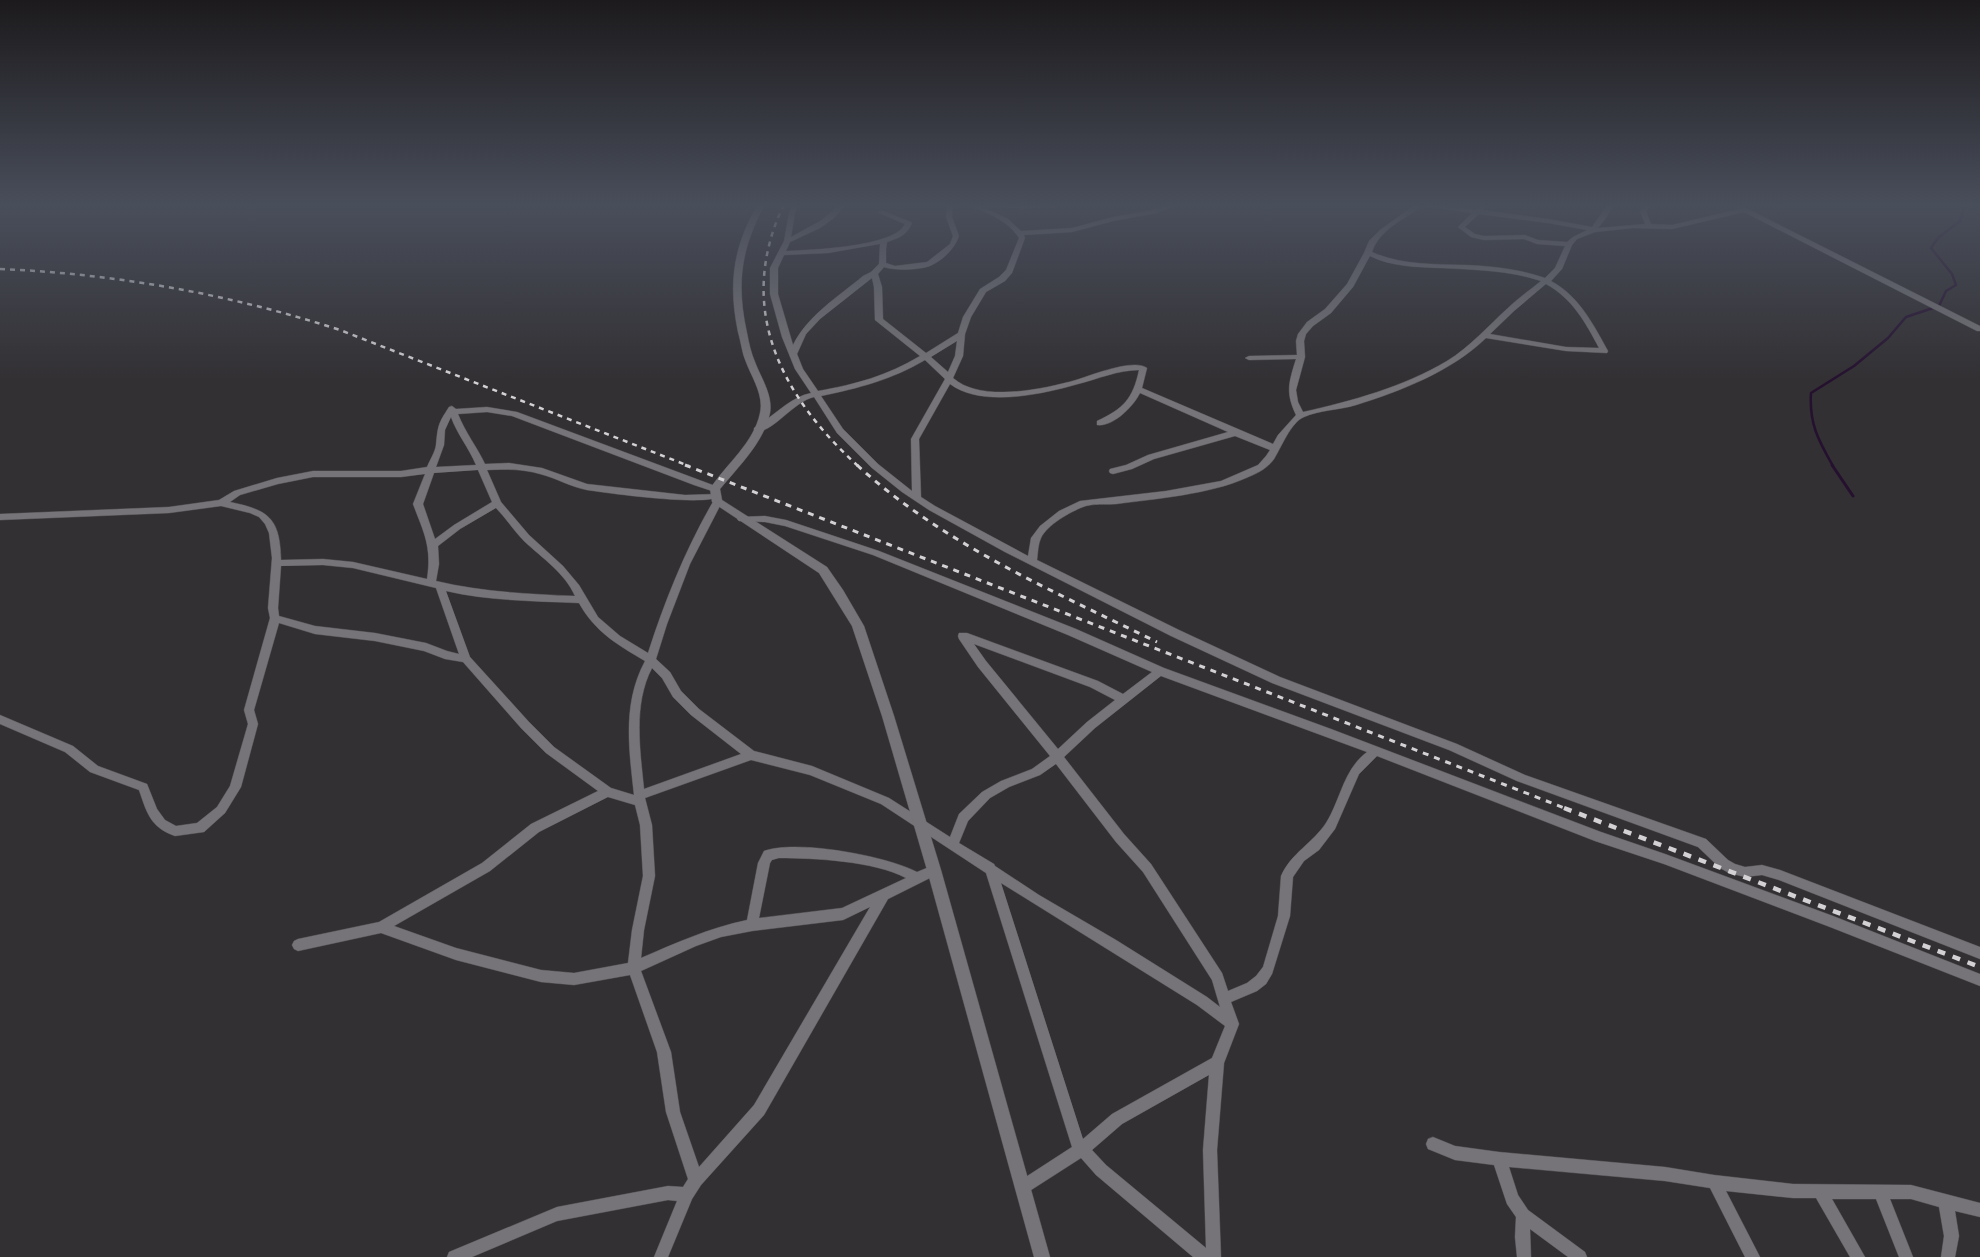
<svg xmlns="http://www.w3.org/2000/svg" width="1980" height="1257" font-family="'Roboto Condensed',sans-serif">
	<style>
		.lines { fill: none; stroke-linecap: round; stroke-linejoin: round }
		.stream-far1 { stroke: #251030; stroke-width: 2.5 }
		.stream { stroke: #251030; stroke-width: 3 }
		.minor-casing { stroke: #504e51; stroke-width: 1 }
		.tertiary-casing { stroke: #504e51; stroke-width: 1 }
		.minor { fill: #767478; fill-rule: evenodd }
		.tertiary { fill: #767478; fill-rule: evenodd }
		.rail-far2 { stroke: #d3d1d4; stroke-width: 2.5; stroke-dasharray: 5 5; stroke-linecap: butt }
		.rail-far1 { stroke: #d3d1d4; stroke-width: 3; stroke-dasharray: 6 6; stroke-linecap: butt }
		.rail { stroke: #d3d1d4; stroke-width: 4.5; stroke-dasharray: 8 8; stroke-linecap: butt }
	</style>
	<rect width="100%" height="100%" fill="#323033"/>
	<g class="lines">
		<path class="stream-far1" d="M1833,466C1818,440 1809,423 1811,393L1854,366L1888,338L1906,317L1939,306L1946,291L1956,285L1952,274L1931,248L1938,238L1960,221L1965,207L1970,204"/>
		<path class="stream" d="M1832,465L1853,496"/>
		<g class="minor-casing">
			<path id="minor" d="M793,204H799L795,213L791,237L822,220L840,204H846L834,218L820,228L790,242L786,251C810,250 895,247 905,224L879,213L878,212L881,210L911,222L912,223C907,235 899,238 887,242L886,249V263L895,266L927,262L950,244L953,236L946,217L947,204H953L952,217L959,236C955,248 944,259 932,265C923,270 894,271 884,267L878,274L882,287L883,319L926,353L958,333L963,317L980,289L999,277L1006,270L1019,238C1007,219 984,211 964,205L963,204L977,205L978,204H1058C1050,211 997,207 983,207L1008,219L1021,231L1072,228L1113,217L1153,210L1170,204H1178L1177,205L1157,213L1113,221L1072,232L1024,235L1025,238L1012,273L1005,281L986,292L971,317L965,334L963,356L953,378C981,403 1044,389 1076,380C1092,375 1134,358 1147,368L1142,388L1273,444L1278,435L1296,415C1285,392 1289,382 1296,359L1249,360L1245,358L1249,356L1297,355L1296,341L1298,334L1307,322L1325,309L1347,284L1364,253L1369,241L1380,230L1416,204H1431L1476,210L1483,204H1490L1483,210L1548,219L1592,227L1608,204H1614L1606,218L1598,228L1645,224L1640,211L1646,204H1652L1646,211L1651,224L1672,225L1739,209L1731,204H1738L1980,326V331H1977L1744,212L1672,229L1633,228L1595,232L1577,239L1572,245L1562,269L1551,281C1579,296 1593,324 1608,351L1607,353L1566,351L1486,338C1452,371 1401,391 1356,405C1340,410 1319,410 1304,417C1291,422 1281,448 1274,459C1267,469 1256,474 1246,478C1211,494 1155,499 1116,504C1106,505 1093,503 1083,507C1070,512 1047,525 1041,538C1038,544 1038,553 1037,560L1179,630L1280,677L1457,744L1525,775L1706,839L1728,860L1735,864L1745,867L1762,865L1780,870L1980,947V959L1779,880L1762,875L1745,877L1729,873L1720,868L1698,847L1517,781L1449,750L1272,683L1171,636L1005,552L929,510L902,492L872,468L837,433L814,397C794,401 772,434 754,432V428C773,417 790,397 811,393L795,369L782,337L770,294V268L784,241L789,213ZM1423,206L1472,213L1458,227L1471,237L1484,240L1524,239L1537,244L1565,246L1555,268L1545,278C1519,269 1492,266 1464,265C1433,264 1401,265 1372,252C1379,230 1404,219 1423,206ZM1479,214L1548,223L1587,230L1573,237L1567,242L1538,240L1525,235L1484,236L1475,234L1465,227ZM880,244L879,264L871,272L863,276C838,297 808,315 793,345L778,294V268L784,255L828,253ZM1370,256C1392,267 1417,267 1442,268C1475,270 1509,270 1541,281C1530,290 1518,298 1508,308C1488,326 1470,347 1447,361C1403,387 1352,401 1303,412L1298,402L1296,390L1305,357L1304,341L1306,334L1313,326L1331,313L1353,287ZM872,278L874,287L875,320L920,356C886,376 857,384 818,391L803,369L797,354L806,334L820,319ZM1546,284C1572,298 1586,323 1599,348L1566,347L1490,334L1514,311ZM957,341L955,356L948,372L931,357ZM925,360L945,379L911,439L912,491L878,464L843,429L821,396C859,388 891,380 925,360ZM1139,370C1133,399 1123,409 1097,421V425C1113,427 1133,407 1140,393L1228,432L1148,455L1126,465L1110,469L1109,471L1110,473L1113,474L1132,469L1154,459L1235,436L1270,450L1266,456L1258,465L1221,481L1166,491L1080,501L1059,511L1040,526L1031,538L1028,556L935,506L921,497L919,439L950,384C982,408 1043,394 1078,384C1098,379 1118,370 1139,370Z
				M452,406L456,409L487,407L517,412L718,487L719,489L715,492L694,485L512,416L487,412L458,414C465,432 477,447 485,464L509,463L542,468L587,484L685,495L718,494L719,496C708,507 607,493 587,490C571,487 556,478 540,474C523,469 505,469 487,470L501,502L529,535L563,566L579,585L598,617L620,636L648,653C665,600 686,548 714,500H720L722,502L690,564L667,624L656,659L670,672L681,691L699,709L754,751L812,766L889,798L950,837L959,814L982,792L1001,781L1032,769L1050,756L978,667L959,639L958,636L959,633H967L1098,681L1123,694L1152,672L1068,635L873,555L785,526L765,522L739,521L737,519L739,517L765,516L786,520L879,551L1076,629L1164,668L1331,729L1601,832L1665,854L1833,916L1980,974V986L1830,927L1664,864L1595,841L1377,756L1359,774L1335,829L1319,850L1304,861L1293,877L1290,916L1272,974L1266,984L1257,991L1231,1002L1239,1024L1224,1063L1217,1150L1221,1257H1193L1096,1175L1081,1158L1028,1192L1023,1194L1018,1192L1016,1187L1018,1182L1072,1147L986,873L881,804L810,775L751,760L645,798L652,825L655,876L644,930L641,958C676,943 709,928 747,920L758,863L764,851C796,839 887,856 917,872L934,865L938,866L940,870L938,874L888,899L764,1115L701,1185L692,1199L668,1257H654L677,1201L668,1200L557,1221L472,1257H447L449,1252L557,1207L668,1186L683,1187L688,1179L666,1112L657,1052L630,975L574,985L541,982L456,960L381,933L298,951L294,949L292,945L294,941L298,939L379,922L482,863L531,824L598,791L546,753L521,728L463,662L445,659L424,651L375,641L315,634L279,623L254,710L258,724L241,787L225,813L204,832L175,836C150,827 147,813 139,790L90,772L65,752L0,724V715L73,746L98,766L147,784L157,809L165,820L176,826L197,823L217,807L230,786L248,724L244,710L270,618L268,608L272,558L269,533L265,524L259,517L250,513L221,506L169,513L0,520V514L169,507L219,500L234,491L277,478L313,471H401L427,467C430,460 435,452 436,445C438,425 438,424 449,407ZM451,417C457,434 469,448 476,465L436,467L444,445L445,430ZM478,470L492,502L454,525L435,539L423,504L434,473ZM425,474L413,504C424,533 432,547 427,579L353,562L323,559L281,560C280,518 269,510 230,502L240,495L278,484L313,477H401ZM496,508C506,518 514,531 524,541C542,558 565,573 575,596C528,594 482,592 436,581L439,564L438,546L460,529ZM323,565L353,568L436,588L459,654L447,651L426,643L375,633L315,626L279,616L278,608L281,566ZM446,591C489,601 535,601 579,603C595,632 618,645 645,661C622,704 629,749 634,795L611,788L554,747L529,722L470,657ZM974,644L1090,687L1115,700L1087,722L1058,749L986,661ZM652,668L662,678L673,697L691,715L741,754L644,789C640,750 633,704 652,668ZM1161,676L1367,752C1343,770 1341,799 1326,823C1313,843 1291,853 1281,876L1278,916L1263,967L1256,976L1247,983L1228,991L1222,973L1151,864L1124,834L1064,757L1095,728ZM1056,764L1116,842L1143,872L1212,980L1220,1007L1207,997L1116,940L1039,895L995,866L994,864L959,843L968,821L990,798L1009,787L1040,775ZM608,797L635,805L640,825L643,876L632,930L628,963L574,973L541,970L456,948L394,926L490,871L539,832ZM779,858C814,858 874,861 906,878L842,908L759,918L770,863L772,860ZM1001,883L1197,1005L1225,1026L1212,1058L1112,1114L1083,1139ZM870,907L754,1105L699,1167L680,1112L671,1052L641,971L696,946L721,937L752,931L843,920ZM1209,1075L1203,1150L1206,1248L1106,1165L1092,1150L1122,1124Z
				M1433,1137L1455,1146L1499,1152L1665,1167L1714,1175L1793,1184L1911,1185L1980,1203V1217L1955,1211L1959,1236L1955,1257H1941L1944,1236L1939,1207L1911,1199H1890L1913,1257H1899L1876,1199H1832L1865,1257H1850L1816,1198H1793L1726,1191L1760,1257H1745L1710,1188L1665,1181L1509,1167L1518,1195L1528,1210L1585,1252L1587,1257H1568L1530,1229L1531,1257H1517L1515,1237L1516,1217L1507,1204L1494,1165L1455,1160L1428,1149L1426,1144L1428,1139Z"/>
		</g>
		<g class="tertiary-casing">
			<path id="tertiary" d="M758,204H765C741,249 736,283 747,333C749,343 751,353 755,362C761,378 773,395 770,413C764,442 738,467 720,489L722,500L827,567L843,590L864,626L894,716L941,870L1050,1257H1034L927,870L882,716L852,626L819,573L712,502L710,489C726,464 754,443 760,413C764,395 752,378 746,362C742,353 741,342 738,332C728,283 733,247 758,204Z"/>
		</g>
		<use href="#minor" class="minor"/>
		<use href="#tertiary" class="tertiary"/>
		<path class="rail-far2" d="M784,204C735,307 780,395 858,466
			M0,269C117,274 229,294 340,330L689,466"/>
		<path class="rail-far1" d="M685,465L1567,809
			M857,465C943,544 1053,591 1157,642"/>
		<path class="rail" d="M1564,808L1980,967"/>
	</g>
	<linearGradient id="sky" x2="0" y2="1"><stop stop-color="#1c1a1c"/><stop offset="0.54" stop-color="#494e5b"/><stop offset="1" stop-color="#494e5b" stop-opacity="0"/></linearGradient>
	<rect width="1980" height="380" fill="url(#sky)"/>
</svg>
